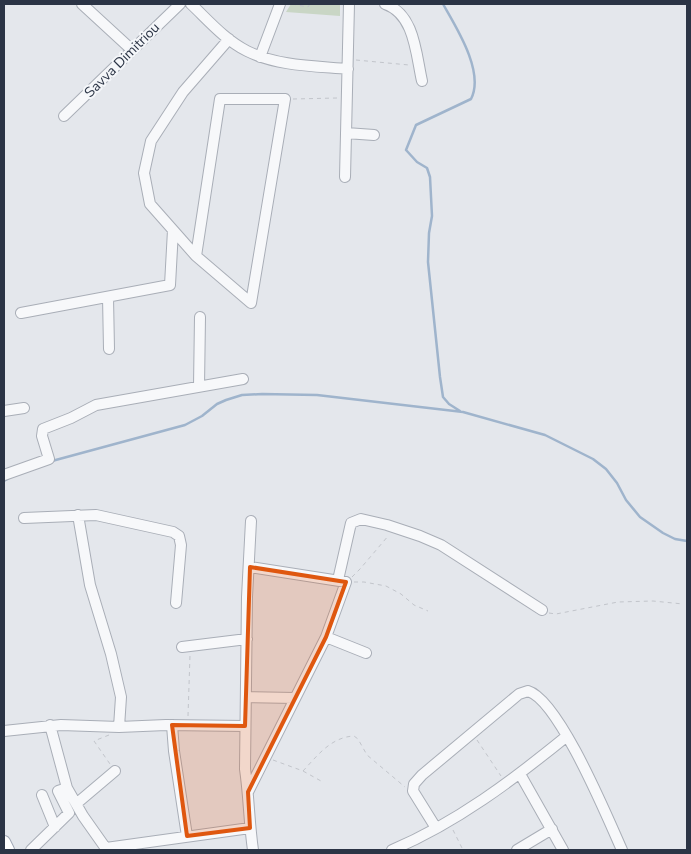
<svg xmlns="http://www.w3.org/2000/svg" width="691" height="854" font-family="'Nunito Sans',sans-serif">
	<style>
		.green { fill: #c9d6c5 }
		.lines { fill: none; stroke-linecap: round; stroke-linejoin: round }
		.stream { stroke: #9fb4cc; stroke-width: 2.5 }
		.minor-casing { stroke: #a9aeb7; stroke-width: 12 }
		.major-casing { stroke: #a3abb8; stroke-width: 14 }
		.path { stroke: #c2c5cb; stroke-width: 1; stroke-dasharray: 4 4; stroke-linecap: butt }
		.minor { stroke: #f7f8fa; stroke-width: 10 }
		.major { stroke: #fff; stroke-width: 12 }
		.marked { fill: #df570f; fill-opacity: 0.2; stroke: #df570f; stroke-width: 4; stroke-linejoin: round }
		.labels { text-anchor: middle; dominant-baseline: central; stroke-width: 4; stroke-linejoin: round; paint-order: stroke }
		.street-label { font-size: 14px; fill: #2b3445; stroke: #f4f6f9 }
	</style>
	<rect width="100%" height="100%" fill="#e4e7ec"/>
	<path class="green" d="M291,4H340V16L286,12Z"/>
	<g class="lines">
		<path class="stream" d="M443,4C456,27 485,72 471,99L416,125L406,150L417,162L427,168L430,177L432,216L429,233L428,262L440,377L443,397L449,404L460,411
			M52,461L185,425L202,416L217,404L226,400L242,395L262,394L317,395L463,412L545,435L593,459L606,469L617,483L626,500L640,517L663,533L675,539L687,541
			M4,481L9,478"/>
		<g class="minor-casing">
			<path id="minor" d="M82,4L132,50
				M191,4C208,20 225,40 247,51C277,66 314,66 348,69
				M385,4C415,14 416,55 422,81
				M260,57L280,4
				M64,116L180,4
				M346,133L374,135
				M345,177L349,4
				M196,256L251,303L285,99H220L196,256L150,204L144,173L151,141L183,92L229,39
				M108,297L109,349
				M21,313L170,285L173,230
				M199,386L200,317
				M4,411L24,408
				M4,475L49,459L42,436L43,429L71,418L96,405L243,379
				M78,515L90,585L111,654L121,697L119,727
				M24,518L96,515L173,532L179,536L181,545L176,603
				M251,521L247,597L245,769C249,796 249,823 253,850
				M338,580L351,523L361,519L387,525L420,536L441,545L542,610
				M326,637L366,653
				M182,647L247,639
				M246,697L295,698
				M50,725L67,788L83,816L107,850
				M172,725L174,751L187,836
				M4,731L61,725L119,727L166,725L245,726
				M520,774L563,850
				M248,792L326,637L346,582L250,567
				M42,795L55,827
				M76,804L115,771
				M436,828L413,791L414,784L422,775L519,694L528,691C559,700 608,819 622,850
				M106,848L250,828
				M31,850L69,813L58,791L67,788
				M392,850C456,823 513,780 567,736
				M517,850L552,829"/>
		</g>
		<g class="major-casing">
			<path id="major" d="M4,842L8,850"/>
		</g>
		<path class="path" d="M292,4L308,7L310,4
			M356,60L409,65
			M293,99L337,98
			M352,577L360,569L389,535
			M354,582H364L386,586L401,594L414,605L428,611
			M549,613L556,614L618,602L653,601L683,604
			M188,716L190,655
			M109,735L94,741L110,764
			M477,740L501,776
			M273,760L303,771L321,781
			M303,771C317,756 331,737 354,736L358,739L367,755L405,787
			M453,830L463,850"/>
		<use href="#minor" class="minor"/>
		<use href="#major" class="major"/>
	</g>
	<path class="marked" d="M250,567L346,582L326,637L248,792L250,828L187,836L172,725L245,726Z"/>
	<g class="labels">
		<g class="street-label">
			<text transform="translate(122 60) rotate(-45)">Savva Dimitriou</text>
		</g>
	</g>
	<rect width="691" height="854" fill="none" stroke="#2b3445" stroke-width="10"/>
</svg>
